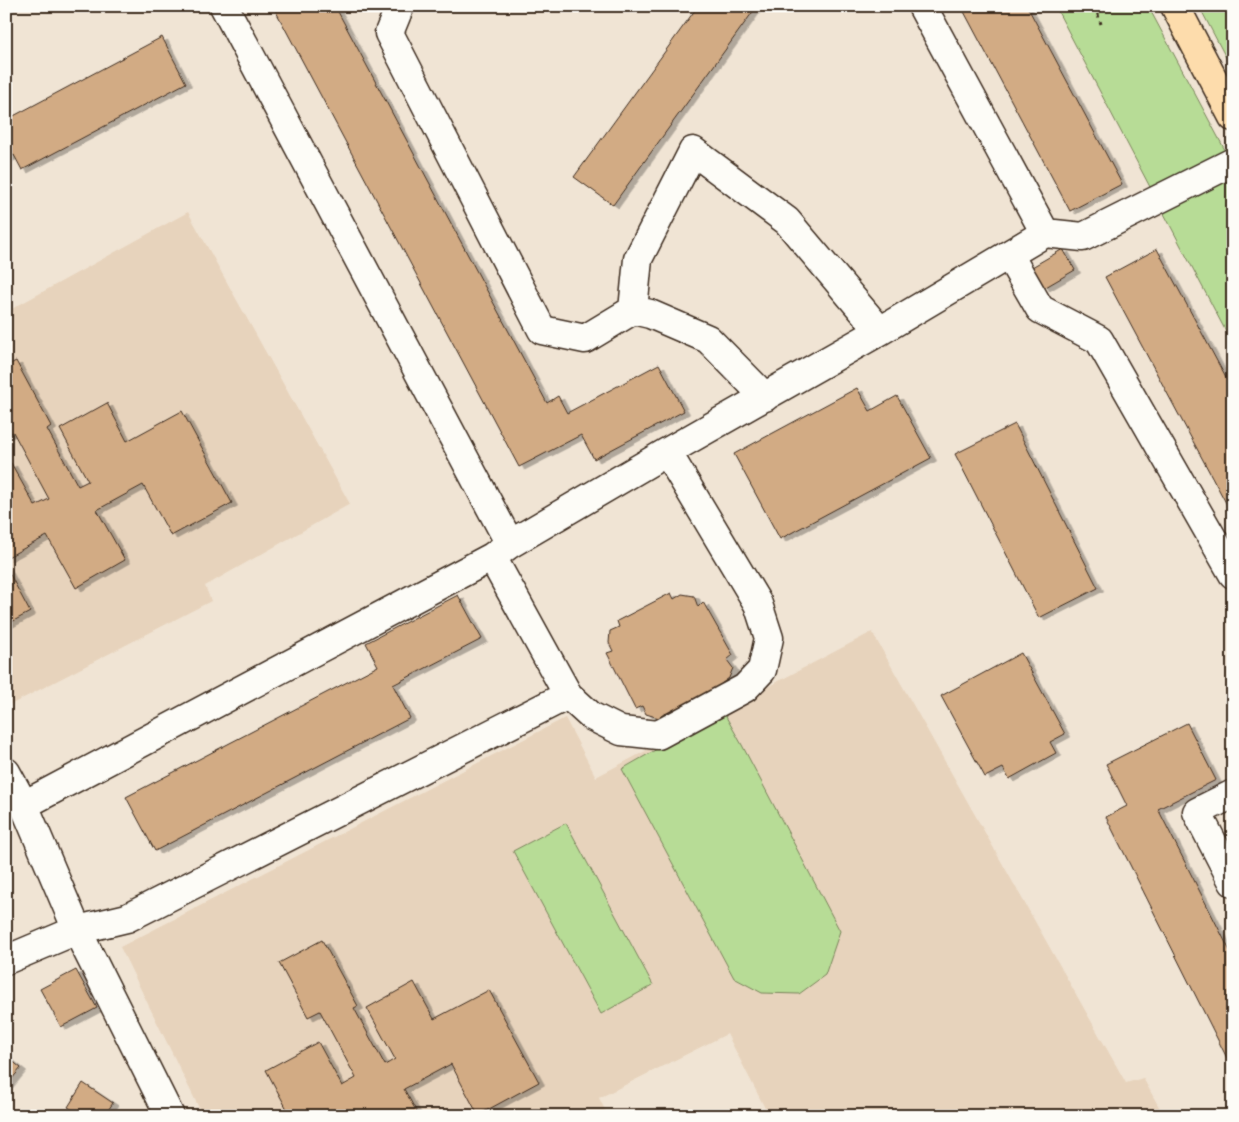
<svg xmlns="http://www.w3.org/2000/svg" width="1239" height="1122" font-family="'Shantell Sans',sans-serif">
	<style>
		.built { fill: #e7d3bc }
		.green { fill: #b7dc96; stroke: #79835a }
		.building { fill: #d2ab84; stroke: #3b2a1e; filter: url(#shadow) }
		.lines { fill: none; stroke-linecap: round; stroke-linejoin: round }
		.minor-casing { stroke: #3b2a1e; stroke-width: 31 }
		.major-casing { stroke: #3b2a1e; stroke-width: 31 }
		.path { stroke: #3b2a1e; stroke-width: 3; stroke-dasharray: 4 4; stroke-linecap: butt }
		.minor { stroke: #fdfcf7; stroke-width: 28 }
		.major { stroke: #fddcac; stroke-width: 28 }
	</style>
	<defs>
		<filter id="shadow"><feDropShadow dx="5.5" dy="3" stdDeviation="0" flood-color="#0004"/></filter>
	</defs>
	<rect width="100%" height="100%" fill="#f0e4d4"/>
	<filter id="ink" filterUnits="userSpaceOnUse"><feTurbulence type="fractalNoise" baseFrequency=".02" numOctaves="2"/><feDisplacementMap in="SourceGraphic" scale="10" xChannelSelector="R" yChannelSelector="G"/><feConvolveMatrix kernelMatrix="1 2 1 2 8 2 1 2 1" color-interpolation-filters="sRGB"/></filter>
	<g filter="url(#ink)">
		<path class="built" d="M188,212L350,504L205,586L211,601L6,707V312Z
			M872,632L1126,1083L1143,1078L1164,1116H769L727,1034L599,1098L608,1116H203L120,947L565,718L596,777Z"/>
		<path class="green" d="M1055,6H1148L1233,165V345Z
			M1199,6H1233V71Z
			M725,715L742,745L840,931L825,975L799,994L762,993L734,978L622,769L673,740Z
			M566,823L653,985L601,1014L513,851Z"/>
		<path class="building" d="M273,6H335L547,403L558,396L567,413L659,364L684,411L594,459L581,435L519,467Z
			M698,6H757L613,205L574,177Z
			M961,6H1027L1122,184L1070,211Z
			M162,37L186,83L22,170L14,155L6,159V120Z
			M1063,249L1075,270L1044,288L1032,267Z
			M1157,249L1233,391V516L1105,277Z
			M16,361L51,426L47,429L78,486L88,481L60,429L107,403L127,441L182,411L232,503L171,536L143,485L97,510L125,560L76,588L47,536L6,558V466L11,463L35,506L49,499L13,432L6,435V366Z
			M857,388L870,411L897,396L931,458L780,539L734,454Z
			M1015,424L1098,588L1039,618L955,454Z
			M6,567L30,612L6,625Z
			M671,593L674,599L682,594L694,596L698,607L703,602L733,655L727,660L733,668L729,678L721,684L723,688L668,719L665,713L659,718L646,714L642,706L635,709L607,653L613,651L609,643L610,631L619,627L617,621Z
			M458,595L482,639L393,685L410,718L155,851L126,797L378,666L366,643Z
			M1021,653L1065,734L1050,742L1056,753L1009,779L1003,768L985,777L941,696Z
			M1187,723L1216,780L1158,809L1233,957V1070L1106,817L1127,806L1106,764Z
			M322,940L358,1006L354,1008L385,1065L395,1059L367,1008L414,982L434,1019L489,990L539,1082L478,1115L451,1064L404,1089L419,1116H280L288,1111L266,1070L318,1042L342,1086L356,1078L320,1011L308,1017L279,963Z
			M76,970L97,1008L61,1027L40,989Z
			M6,1056L21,1068L6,1086Z
			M83,1083L113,1103L104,1116H82L68,1107Z"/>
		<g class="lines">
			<g class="minor-casing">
				<path id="minor" d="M224,6L510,544L667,452L880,331L1045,233L1083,237L1233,162
					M400,6L389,33L542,330L585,339L633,310L638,259L693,151L787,221L880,331
					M922,6L1045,233
					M1009,255L1040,309L1099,340L1233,574
					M633,310L650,314L708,339L765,397
					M568,695L591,716L621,731L658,735L745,688L762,670L769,638L758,604L667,452
					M6,772L24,805
					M1233,794L1197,812L1233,882
					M6,960L77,930L24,805L492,557L507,546
					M170,1116L77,930L127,918L568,695L492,557"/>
			</g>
			<g class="major-casing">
				<path id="major" d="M1175,6L1233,117"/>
			</g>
			<path class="path" d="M1095,6L1101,24"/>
			<use href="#minor" class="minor"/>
			<use href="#major" class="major"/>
		</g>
	</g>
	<rect width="1239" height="1122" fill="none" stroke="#fdfcf7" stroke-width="25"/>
	<rect x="12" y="12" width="1214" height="1097" fill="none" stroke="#3b2a1e" stroke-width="2" filter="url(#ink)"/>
</svg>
